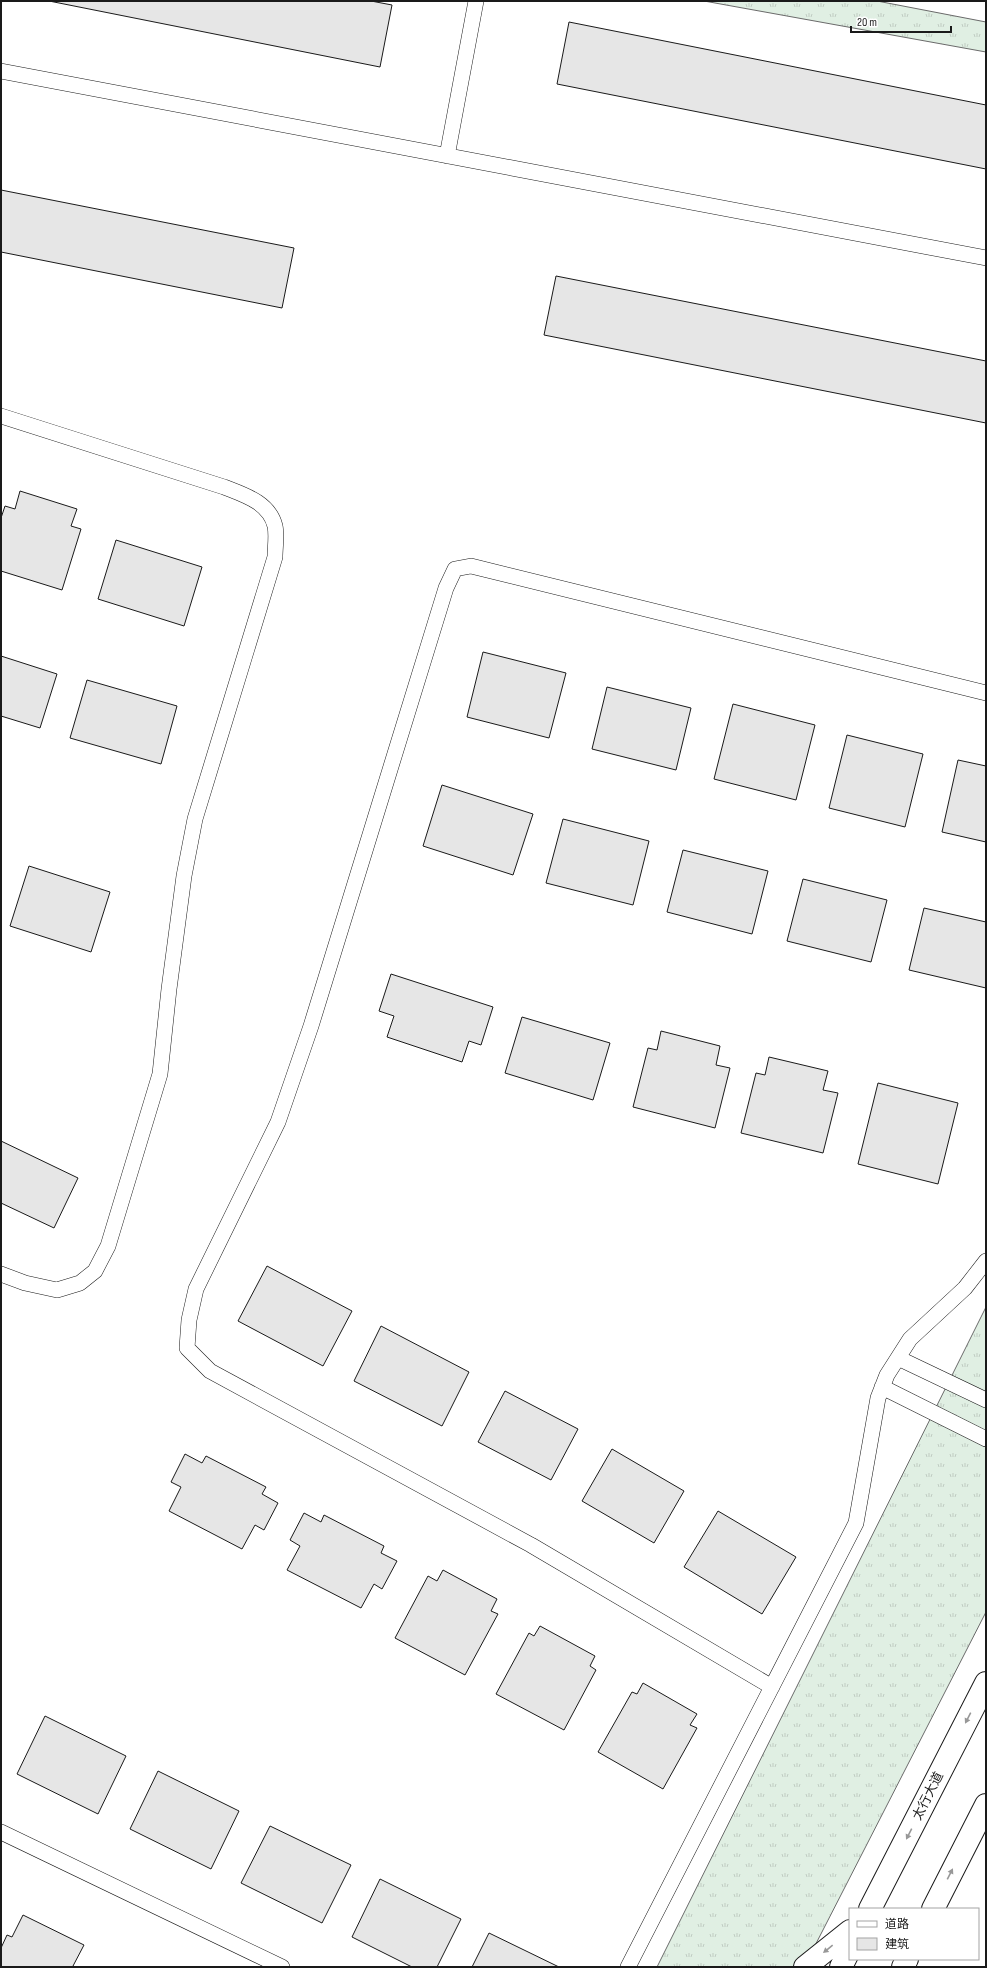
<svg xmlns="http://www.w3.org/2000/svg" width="987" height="1968" font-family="'Sofia Sans Condensed','Noto Sans SC',sans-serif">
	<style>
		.grass { fill: url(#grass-tufts); stroke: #6a6a6a }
		.building { fill: #e6e6e6; stroke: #1a1a1a }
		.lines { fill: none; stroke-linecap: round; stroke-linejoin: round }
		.service-casing { stroke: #1a1a1a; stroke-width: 16 }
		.secondary-casing { stroke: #1a1a1a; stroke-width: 24 }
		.service { stroke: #fff; stroke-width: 15 }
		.secondary { stroke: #fff; stroke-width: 22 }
		.oneway { fill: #989898 }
		.labels { text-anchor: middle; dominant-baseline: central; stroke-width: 3; stroke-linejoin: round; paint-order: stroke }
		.street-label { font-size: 13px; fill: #1a1a1a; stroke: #fff }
	</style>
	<defs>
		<pattern id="grass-tufts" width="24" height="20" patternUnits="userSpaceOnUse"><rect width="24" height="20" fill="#e0efe3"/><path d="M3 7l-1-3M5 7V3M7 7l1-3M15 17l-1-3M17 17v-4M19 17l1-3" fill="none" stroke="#c0ccc2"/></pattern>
	</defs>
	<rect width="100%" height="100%" fill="#fff"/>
	<path class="grass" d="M704,1H877L986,22V52Z
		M986,1307V1612L804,1967H657Z"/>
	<path class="building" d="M49,1H371L392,5L380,67Z
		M569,22L986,105V169L557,84Z
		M1,190L294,248L282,308L1,252Z
		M556,276L986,361V423L544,335Z
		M20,491L77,509L71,526L81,529L62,590L1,571V518L5,506L15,509Z
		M116,540L202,567L184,626L98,599Z
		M483,652L566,673L549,738L467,717Z
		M1,656L57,674L40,728L1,716Z
		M87,680L177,706L161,764L70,738Z
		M607,687L691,708L676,770L592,749Z
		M733,704L815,725L796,800L714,779Z
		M847,735L923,754L905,827L829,808Z
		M958,760L986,766V842L942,832Z
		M442,785L533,814L513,875L423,846Z
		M563,819L649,841L633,905L546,883Z
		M683,850L768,871L752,934L667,912Z
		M29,866L110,892L91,952L10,926Z
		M803,879L887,900L871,962L787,941Z
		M924,908L986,922V988L909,970Z
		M391,974L493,1007L481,1045L469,1041L462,1062L387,1037L394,1016L379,1011Z
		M522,1017L610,1043L593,1100L505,1073Z
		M661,1031L720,1046L716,1065L730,1068L715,1128L633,1107L648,1048L657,1050Z
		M769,1057L828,1071L823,1090L838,1093L823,1153L741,1133L756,1073L765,1075Z
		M878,1083L958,1103L938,1184L858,1164Z
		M1,1141L78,1178L54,1228L1,1203Z
		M267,1266L352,1311L323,1366L238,1321Z
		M381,1326L469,1372L442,1426L354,1381Z
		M505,1391L578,1429L551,1480L478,1442Z
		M612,1449L684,1491L654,1543L582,1501Z
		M185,1454L202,1463L206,1456L266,1487L262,1494L278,1503L264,1530L255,1525L242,1549L169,1511L181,1487L171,1482Z
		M718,1511L796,1557L762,1614L684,1567Z
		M304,1513L321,1522L324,1515L384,1546L381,1553L397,1561L382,1589L374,1584L361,1608L287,1570L300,1546L290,1540Z
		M443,1570L497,1599L491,1611L498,1614L465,1675L395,1638L428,1576L437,1581Z
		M540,1626L595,1656L590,1666L596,1670L564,1730L496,1694L529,1633L534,1636Z
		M643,1683L697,1714L690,1725L697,1728L663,1789L598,1752L632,1692L637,1694Z
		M45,1716L126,1756L98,1814L17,1774Z
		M158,1771L239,1811L211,1869L130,1829Z
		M270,1826L351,1865L322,1923L241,1883Z
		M380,1879L461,1919L437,1967H412L352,1937Z
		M23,1915L84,1945L73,1966L75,1967H1V1948L7,1935L12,1937Z
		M489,1933L559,1967H472Z"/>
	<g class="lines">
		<g class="service-casing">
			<path id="service" d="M1,71L986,258
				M447,156L476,1
				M1,416L224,487C244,495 269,502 275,526C277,535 275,547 275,557L195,819L184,876L169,989L160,1074L108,1246L95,1271L80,1283L57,1290L25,1283L1,1274
				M898,1358L986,1400
				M882,1387L986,1439
				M772,1687L531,1545L210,1371L187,1348L189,1320L196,1289L278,1122L311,1026L446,588L455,569L471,566L986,693
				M1,1832L282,1967
				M628,1967L856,1523L878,1398L887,1375L910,1339L965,1288L986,1261"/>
		</g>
		<g class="secondary-casing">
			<path id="secondary" d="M870,1909L986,1683
				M933,1909L986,1805
				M805,1967L850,1931
				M841,1967L850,1949
				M903,1967L907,1959"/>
		</g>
		<use href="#service" class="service"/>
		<use href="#secondary" class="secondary"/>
	</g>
	<defs><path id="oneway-solid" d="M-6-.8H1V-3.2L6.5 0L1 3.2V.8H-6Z"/></defs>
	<g class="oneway">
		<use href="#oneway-solid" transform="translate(968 1718) rotate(117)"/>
		<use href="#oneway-solid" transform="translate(909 1834) rotate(117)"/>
		<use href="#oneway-solid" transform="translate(950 1874) rotate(-63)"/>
		<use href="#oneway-solid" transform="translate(828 1949) rotate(141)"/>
	</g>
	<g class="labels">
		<g class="street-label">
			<text transform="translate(928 1796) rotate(-63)">太行大道</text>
		</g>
	</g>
	<rect width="987" height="1968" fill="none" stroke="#1a1a1a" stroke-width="4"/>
	<rect x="849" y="1908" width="130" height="52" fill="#ffffff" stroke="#a3a3a3"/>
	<rect x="857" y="1921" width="20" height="6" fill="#ffffff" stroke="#a3a3a3"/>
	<text x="885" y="1928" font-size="12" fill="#1a1a1a">道路</text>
	<rect x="857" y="1938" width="20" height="12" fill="#e6e6e6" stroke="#a3a3a3"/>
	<text x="885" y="1948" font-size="12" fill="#1a1a1a">建筑</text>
	<path d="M851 26v6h100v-6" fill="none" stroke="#1a1a1a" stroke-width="2"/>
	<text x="857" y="26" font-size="12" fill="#1a1a1a" stroke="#ffffff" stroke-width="3" paint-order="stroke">20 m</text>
</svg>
